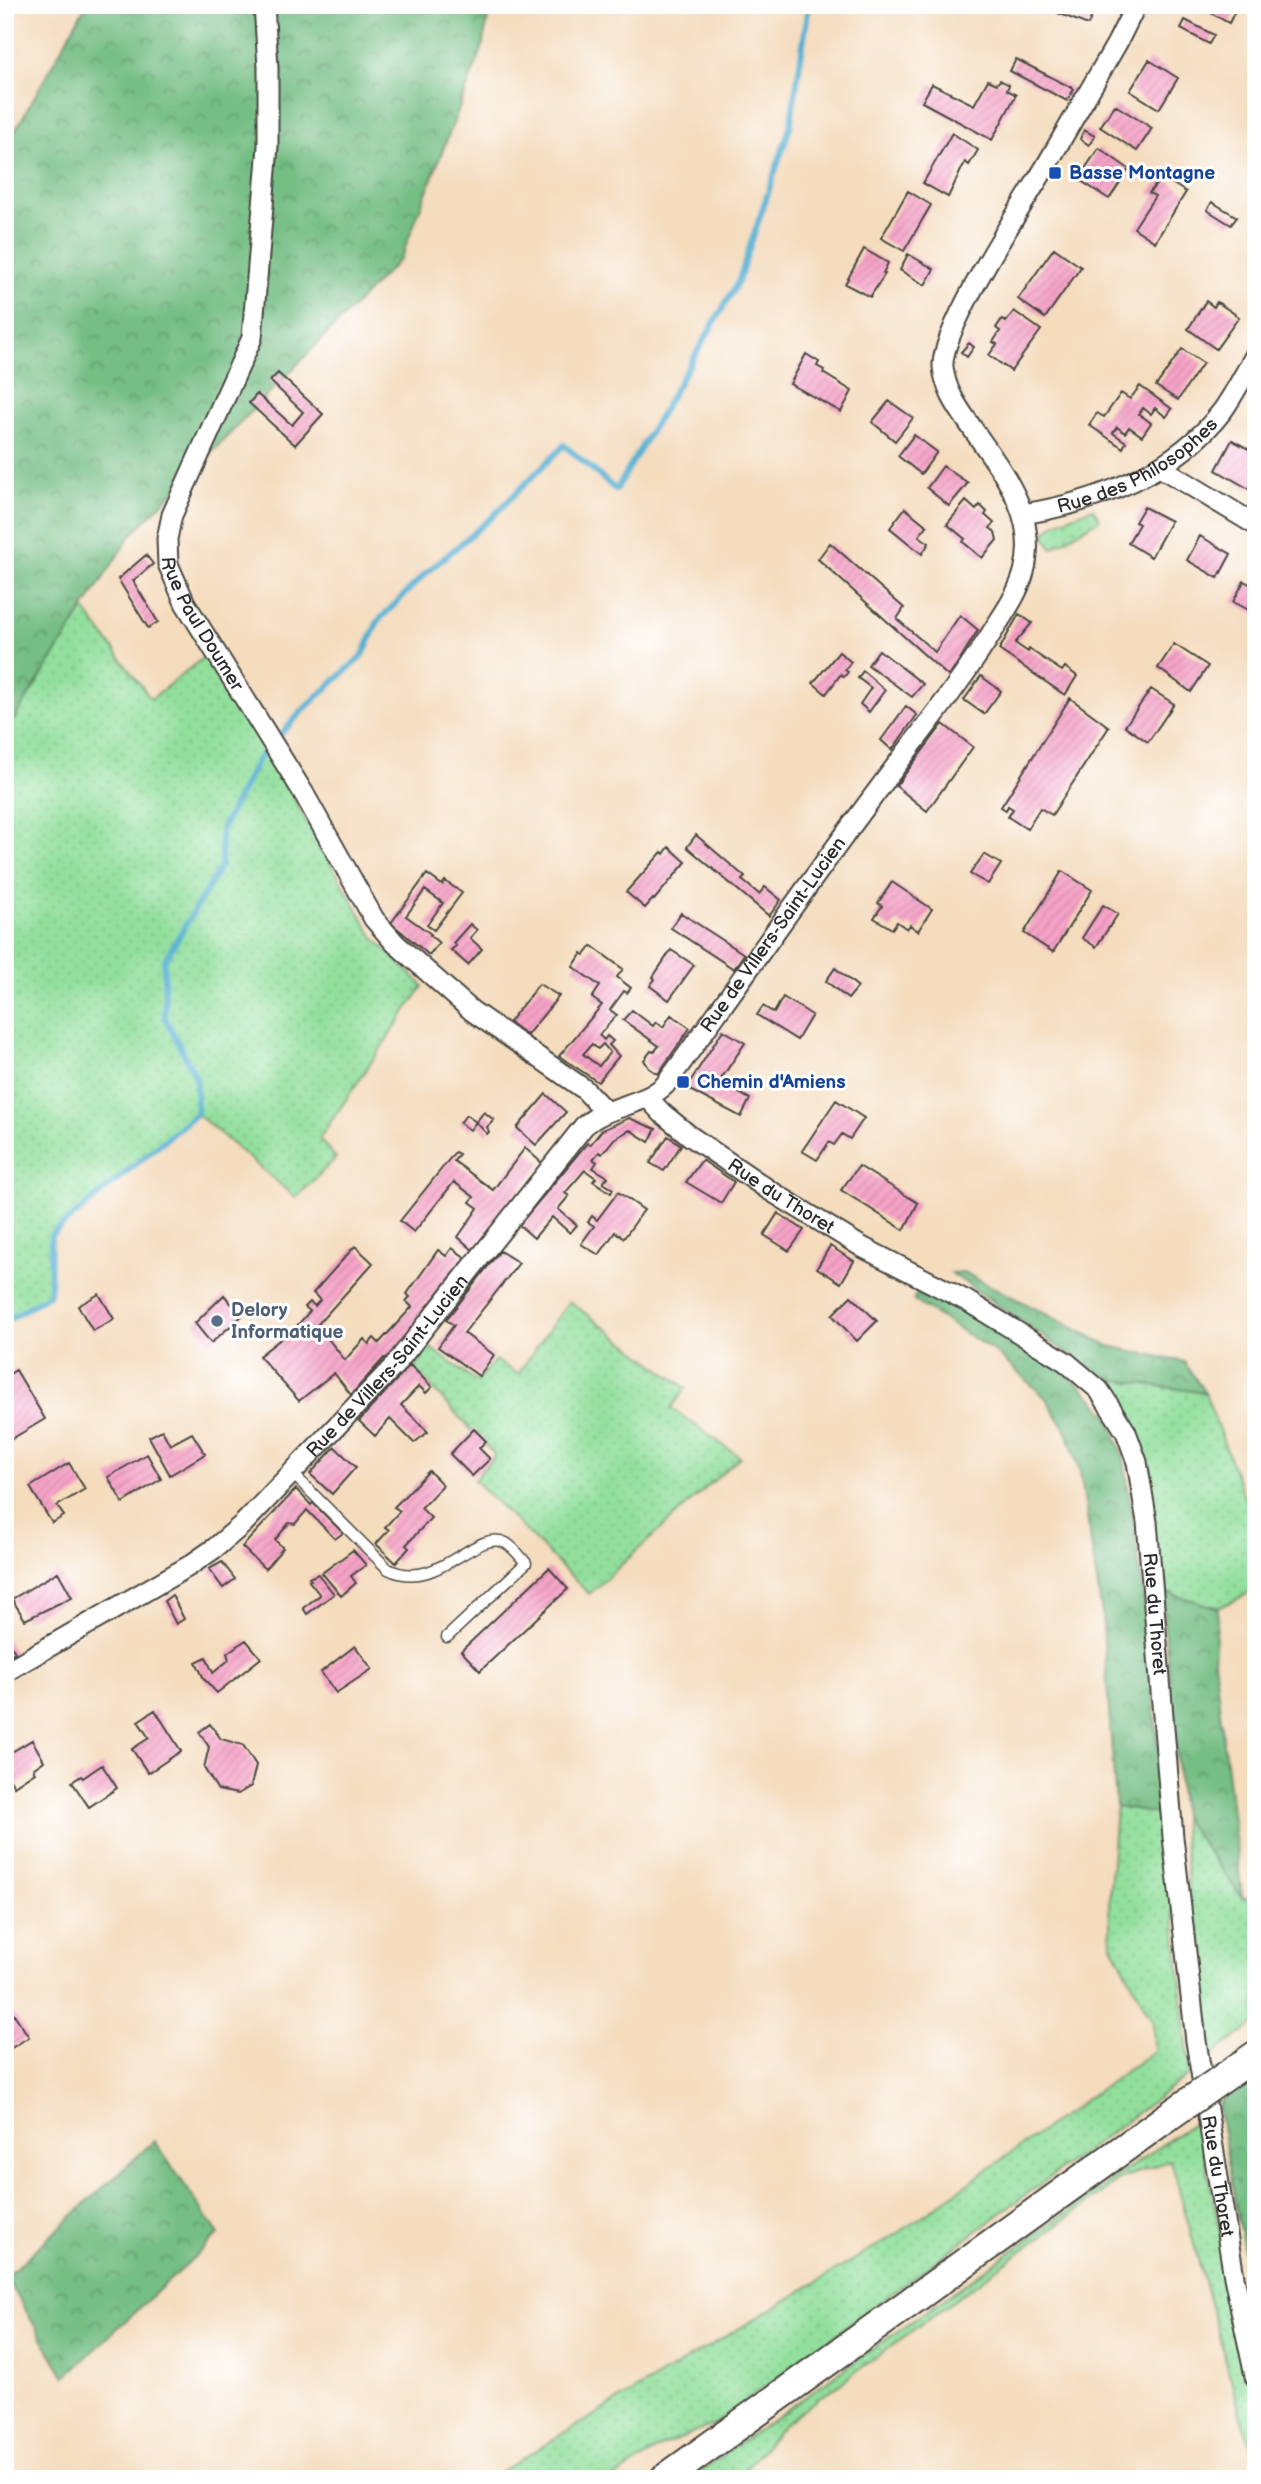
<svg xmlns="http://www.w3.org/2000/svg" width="1261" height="2484" font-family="'Balsamiq Sans',sans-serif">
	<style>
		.grass { fill: url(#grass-dots); stroke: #5e8564; stroke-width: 2 }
		.forest { fill: url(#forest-crowns); stroke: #507458; stroke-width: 2 }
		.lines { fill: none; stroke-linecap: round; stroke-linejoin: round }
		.stream { stroke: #55afd2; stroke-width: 6 }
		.building { fill: url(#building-hatch); fill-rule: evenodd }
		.service-casing { stroke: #494641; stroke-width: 13 }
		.minor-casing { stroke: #494641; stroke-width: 23 }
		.secondary-casing { stroke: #494641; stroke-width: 32 }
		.service { stroke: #fff; stroke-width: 10 }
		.minor { stroke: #fff; stroke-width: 19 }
		.secondary { stroke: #fff; stroke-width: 28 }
		.secondary-bridge-casing { stroke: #494641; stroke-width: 32; stroke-linecap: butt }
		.secondary-bridge { stroke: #fff; stroke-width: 28 }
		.transit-dot { fill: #1a4fb4; stroke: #fff; stroke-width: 2.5 }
		.service-dot { fill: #5c6f8a; stroke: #fff; stroke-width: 2.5 }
		.labels { text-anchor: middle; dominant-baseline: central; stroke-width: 6; stroke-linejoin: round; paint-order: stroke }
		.transit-label { font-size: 19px; font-weight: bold; fill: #164399; stroke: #fff; text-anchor: start }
		.street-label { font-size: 19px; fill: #2b2b2b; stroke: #fff }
		.service-label { font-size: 19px; font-weight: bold; fill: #4e5e75; stroke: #fff; text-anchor: start }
	</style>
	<defs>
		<pattern id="grass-dots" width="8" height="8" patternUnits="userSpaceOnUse" patternTransform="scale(1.75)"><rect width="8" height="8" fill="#92df9c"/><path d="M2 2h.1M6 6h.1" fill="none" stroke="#7ec087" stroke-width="1.8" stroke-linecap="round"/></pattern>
		<pattern id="forest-crowns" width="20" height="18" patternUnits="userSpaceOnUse" patternTransform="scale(1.75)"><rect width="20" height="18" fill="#75be84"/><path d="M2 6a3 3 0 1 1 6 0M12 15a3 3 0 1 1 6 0" fill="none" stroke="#609b6c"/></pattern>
		<pattern id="building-hatch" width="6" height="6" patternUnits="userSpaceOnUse" patternTransform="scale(1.75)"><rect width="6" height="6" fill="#f6a3c7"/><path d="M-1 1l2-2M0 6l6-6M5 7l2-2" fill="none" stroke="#d38cab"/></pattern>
	</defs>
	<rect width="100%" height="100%" fill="#fff"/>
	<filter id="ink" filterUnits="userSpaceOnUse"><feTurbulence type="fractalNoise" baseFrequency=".0143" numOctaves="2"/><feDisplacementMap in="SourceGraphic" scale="14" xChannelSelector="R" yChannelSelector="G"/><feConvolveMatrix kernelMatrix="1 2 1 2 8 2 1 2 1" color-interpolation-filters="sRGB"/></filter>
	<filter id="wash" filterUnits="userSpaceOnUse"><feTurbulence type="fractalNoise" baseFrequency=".00686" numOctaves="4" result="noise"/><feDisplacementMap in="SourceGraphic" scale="28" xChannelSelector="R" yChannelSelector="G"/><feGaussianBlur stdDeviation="1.57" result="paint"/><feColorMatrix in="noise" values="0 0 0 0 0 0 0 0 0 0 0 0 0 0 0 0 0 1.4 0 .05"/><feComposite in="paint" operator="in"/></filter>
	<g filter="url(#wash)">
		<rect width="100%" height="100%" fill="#f4dcbd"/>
		<path class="grass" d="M1093,508L1100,519L1052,548L1044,534L1057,522Z
			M84,609L151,699L209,653L374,938L423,986L319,1139L336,1158L296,1198L197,1114L52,1234L50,1294L5,1322V733Z
			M569,1301L686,1388L671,1408L740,1457L589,1594L474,1480L495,1455L414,1369L429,1347L477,1382L495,1360L518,1374Z
			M1104,1378L1205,1393L1247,1504L1256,1513V1590L1218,1608L1161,1591L1141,1448L1127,1411Z
			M1116,1807L1164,1815L1190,2074L713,2425L662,2446L613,2479H488L900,2232L1154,2051L1153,2022L1111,1943L1109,1904Z
			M1182,1817L1242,1897L1256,1900V2023L1210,2056L1196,1972Z
			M1197,2120L1256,2405V2457L1243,2424L1171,2160L1122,2178L784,2424L737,2479H689Z"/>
		<path class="forest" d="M86,5H490L482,49L401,258L130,536L5,733V149Z
			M963,1272L1109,1346L1184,1362L1205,1393L1104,1378L951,1273Z
			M923,1284L1052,1364L1082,1387L1108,1415L1124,1459L1146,1615L1164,1815L1116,1807L1102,1614L1080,1472L1068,1434L1046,1398L995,1352L913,1300Z
			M1161,1591L1218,1608L1214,1660L1242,1897L1182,1817Z
			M1256,2074V2321L1218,2104Z
			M154,2141L219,2234L65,2377L6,2277Z"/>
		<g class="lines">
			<path class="stream" d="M280,735L305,708L363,655L378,621L424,575L492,517L564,445L616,490L738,282L790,127L809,5
				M5,1322L50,1294L51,1235L197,1113L196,1077L165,1018L164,961L221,866V830L258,759L269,747"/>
		</g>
		<g id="blocks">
			<path class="building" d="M1046,5H1096L1088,25L1045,8Z
				M1214,5H1238L1229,23L1211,13Z
				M1185,20L1214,35L1209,44L1181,29Z
				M1016,59L1074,89L1067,101L1010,71Z
				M1149,60L1178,78L1159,109L1130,91Z
				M988,80L997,84L1000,80L1009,85L1007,90L1016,95L992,140L922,102L932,84L974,105Z
				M1115,105L1152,128L1137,151L1100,127Z
				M1084,130L1095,136L1089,145L1080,139Z
				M952,133L978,150L969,165L965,162L948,197L923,183Z
				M1099,148L1129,169L1109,199L1078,179Z
				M1162,177L1186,192L1155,242L1134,228L1155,196L1149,193Z
				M908,191L931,205L904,251L881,238Z
				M1212,202L1237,217L1231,225L1207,210Z
				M1054,248L1081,267L1045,318L1018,299Z
				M864,249L888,263L883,273L885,274L870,297L845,284Z
				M908,254L934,269L925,285L900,270Z
				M1206,301L1214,307L1217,302L1239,317L1216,349L1188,329Z
				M1014,311L1041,330L1011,371L989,355L997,344L993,342L1000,331L996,328L1002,319L1006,322Z
				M969,343L974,347L967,357L961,352Z
				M1182,349L1203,363L1178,400L1156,386Z
				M806,354L819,362L817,366L824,370L823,373L852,391L841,412L790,384Z
				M278,373L323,414L295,445L249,403L257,394L292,425L303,412L270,381Z
				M1140,386L1172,409L1166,417L1155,408L1151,414L1143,408L1139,414L1151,423L1142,436L1129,427L1125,433L1117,427L1113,433L1126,442L1123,448L1089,425L1097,413L1104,417L1121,393L1130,399Z
				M889,401L913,418L895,441L872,422Z
				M914,435L937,452L921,474L898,456Z
				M1232,440L1256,453V481L1251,490L1216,470Z
				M943,466L968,483L949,506L927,488Z
				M966,501L976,510L980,505L987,512L985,515L994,523L990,528L995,532L997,540L982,558L963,542L965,539L947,524Z
				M1144,507L1171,521L1151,557L1128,543L1139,524L1135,522Z
				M905,508L927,526L919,536L929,543L922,554L890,528Z
				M1200,536L1231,554L1218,578L1187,560Z
				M830,543L904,608L897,619L935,652L960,615L978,630L949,677L818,559Z
				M146,555L153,564L133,581L158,622L148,628L118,579Z
				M1244,581L1253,586L1256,582V614L1233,602Z
				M1019,614L1032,623L1015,643L1028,652L1029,649L1062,671L1065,667L1077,676L1065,695L999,650Z
				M1174,644L1208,666L1191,692L1158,668Z
				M879,650L923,684L912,697L868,665Z
				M839,652L851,662L845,670L848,672L844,677L841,674L826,694L813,683Z
				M863,671L885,690L869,712L860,704L871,688L858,678Z
				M981,676L1001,691L984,714L964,700Z
				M1151,689L1174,704L1148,742L1125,726Z
				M1070,698L1109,727L1052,815L1040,808L1027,829L1008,817L1013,809L1008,806L1006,810L1001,807Z
				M906,706L917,715L892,750L881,740Z
				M943,724L973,747L927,811L896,786Z
				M696,835L745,877L742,880L759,894L765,887L781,900L769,916L687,847Z
				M669,847L686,862L654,900L653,899L645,908L626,892L662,852L664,854Z
				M984,854L1001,864L988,884L970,874Z
				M1062,871L1092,890L1053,952L1024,933Z
				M427,874L442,885L445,881L462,893L434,930L427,925L443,903L425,890L406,916L431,934L430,935L439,943L429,955L391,923Z
				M892,882L932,909L918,931L910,925L907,929L897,922L892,929L874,918L882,906L878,903Z
				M1103,905L1118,914L1096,947L1082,938Z
				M681,913L744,954L734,969L671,928Z
				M470,924L477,930L470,938L482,949L468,965L451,950L456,946L453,943Z
				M592,946L623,969L617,977L631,988L627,993L624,991L610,1010L617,1015L599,1035L604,1040L607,1036L613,1041L609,1045L619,1056L598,1082L559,1056L602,1005L592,998L600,986L573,967L582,953L585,955ZM592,1044L598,1049L603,1044L610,1052L599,1066L583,1054Z
				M671,950L694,965L669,1000L650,986L655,979L653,977Z
				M835,968L858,987L848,999L826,981Z
				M539,984L559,996L527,1035L509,1022Z
				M783,997L812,1015L797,1040L757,1015L763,1006L774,1013Z
				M632,1010L653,1026L656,1022L663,1027L671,1015L690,1028L658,1074L649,1068L644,1060L651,1051L654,1052L659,1046L623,1020Z
				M723,1030L745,1043L719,1082L750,1099L741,1117L686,1088Z
				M546,1094L566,1112L536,1145L517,1128Z
				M836,1100L864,1118L850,1139L842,1134L834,1145L829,1142L817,1160L802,1151Z
				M484,1112L494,1120L487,1127L489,1132L487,1134L476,1122L470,1130L460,1123L466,1115L476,1122Z
				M629,1118L656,1129L649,1142L630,1130L614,1139L602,1154L599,1152L593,1159L597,1162L593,1168L608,1177L603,1183L613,1189L611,1193L593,1181L596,1178L585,1170L565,1193L569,1196L558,1209L577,1225L570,1233L552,1217L534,1238L519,1225L587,1143L590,1145L602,1130Z
				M668,1136L681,1145L664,1171L650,1163Z
				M525,1148L542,1163L473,1250L458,1237L478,1208L470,1202L474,1197L454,1182L414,1232L400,1221L455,1152L459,1154L454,1161L493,1190Z
				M702,1160L734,1182L721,1203L686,1182Z
				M859,1166L918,1203L904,1230L841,1190Z
				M618,1192L644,1210L624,1238L615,1232L599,1255L581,1244L594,1226L588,1222L592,1216L597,1220Z
				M778,1213L804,1230L789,1251L764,1235Z
				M355,1246L373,1263L317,1325L345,1360L364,1339L369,1344L374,1338L379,1343L412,1307L406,1301L410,1297L407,1294L438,1250L446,1256L452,1248L466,1258L424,1311L428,1314L391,1358H384L351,1395L334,1373L299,1401L259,1356L296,1327L310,1311L305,1307L310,1302L315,1306L320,1300L313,1293Z
				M830,1246L854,1261L841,1283L817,1268Z
				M500,1251L519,1263L464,1333L494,1355L479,1376L438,1347L454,1325L446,1320Z
				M99,1294L114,1319L93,1331L78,1306Z
				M224,1295L242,1316L211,1343L195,1323Z
				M851,1296L877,1321L857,1341L832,1315Z
				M410,1365L432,1387L426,1393L419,1386L401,1405L428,1432L414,1443L390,1419L375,1436L359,1421Z
				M16,1370L45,1419L5,1443V1377Z
				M474,1429L486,1441L479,1448L490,1459L472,1476L450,1454Z
				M162,1430L170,1445L192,1433L205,1454L170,1475L149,1437Z
				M335,1447L356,1467L332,1494L310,1474Z
				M147,1454L161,1479L123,1503L108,1477Z
				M69,1463L85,1489L57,1506L64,1516L52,1523L30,1487Z
				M429,1471L443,1485L421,1508L431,1518L406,1545L409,1548L396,1563L376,1544L389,1530L385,1527L400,1511L394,1507Z
				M296,1489L311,1505L313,1503L343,1533L335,1539L307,1510L295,1524L289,1523L275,1540L283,1548L265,1569L242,1547Z
				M353,1550L366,1565L351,1576L356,1583L341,1596L322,1573Z
				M222,1562L235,1579L223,1588L209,1569Z
				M549,1568L568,1589L480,1671L461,1651Z
				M58,1572L72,1597L25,1620L12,1599Z
				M318,1574L334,1594L307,1614L303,1608L320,1595L309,1581L311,1580L309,1578Z
				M172,1595L184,1619L176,1624L164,1601Z
				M5,1638L15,1652L5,1658Z
				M246,1640L261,1658L217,1693L204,1679L196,1662L206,1657L213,1673L229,1660L227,1653Z
				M355,1646L372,1669L336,1693L321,1672Z
				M155,1710L181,1751L148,1773L132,1749L149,1738L138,1721Z
				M210,1724L221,1739L243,1745L256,1765L251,1786L238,1794L218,1790L204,1768L209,1747L199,1732Z
				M32,1740L44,1761L33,1769L35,1772L14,1786L5,1771V1756Z
				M102,1765L117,1788L89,1807L72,1782L81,1776L83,1778Z
				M14,2014L29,2037L5,2052V2019Z"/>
		</g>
	</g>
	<g filter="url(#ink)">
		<use href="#blocks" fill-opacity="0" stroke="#494641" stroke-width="2"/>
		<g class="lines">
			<g class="service-casing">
				<path id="service" d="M292,1473L388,1569C438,1594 475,1527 506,1543C514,1548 520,1556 526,1563L447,1637"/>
			</g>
			<g class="minor-casing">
				<g id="minor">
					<path id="s1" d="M264,5L268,67V146L252,338L172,515L167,539L168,564L185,603L303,792L374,919L395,943L472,1011L584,1089L605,1111"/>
					<path d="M1160,467L1256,525"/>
					<path id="s2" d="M1023,514C1098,502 1176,472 1223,410C1235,393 1245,373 1256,354"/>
					<path id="s3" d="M648,1098L662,1113L690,1136L769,1190L862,1247L967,1301L1066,1362L1099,1390L1126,1432L1137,1462L1147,1522L1173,1837L1196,2041L1234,2277L1255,2376"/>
					<path id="s4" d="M5,1672L189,1566L215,1548L243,1524L394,1366L584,1126C609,1104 642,1107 665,1085C738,986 807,884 881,786C920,733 962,682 996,626C1007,609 1019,591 1024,572C1040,513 998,467 968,422C956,405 945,388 943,367C940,330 1024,203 1046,166C1070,125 1093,84 1117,43L1136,5"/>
				</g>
			</g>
			<g class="secondary-casing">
				<path id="secondary" d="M1236,2069L1256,2055
					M664,2479L1166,2118"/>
			</g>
			<use href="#service" class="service"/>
			<use href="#minor" class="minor"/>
			<use href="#secondary" class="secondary"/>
			<g class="secondary-bridge-casing">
				<path id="secondary-bridge" d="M1166,2118L1236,2069"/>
			</g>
			<use href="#secondary-bridge" class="secondary-bridge"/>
		</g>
	</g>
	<g class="transit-dot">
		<rect x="1048" y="166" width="14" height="14" rx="3.5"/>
		<rect x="676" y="1075" width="14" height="14" rx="3.5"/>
	</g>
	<circle class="service-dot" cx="217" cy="1321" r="7"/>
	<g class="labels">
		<g class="transit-label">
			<text x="1069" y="173">Basse Montagne</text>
			<text x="697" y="1082">Chemin d'Amiens</text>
		</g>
		<g class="street-label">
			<text stroke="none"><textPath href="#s2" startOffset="126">Rue des Philosophes</textPath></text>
			<text stroke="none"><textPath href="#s1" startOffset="646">Rue Paul Doumer</textPath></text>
			<text stroke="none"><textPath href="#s4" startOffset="1082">Rue de Villers-Saint-Lucien</textPath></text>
			<text stroke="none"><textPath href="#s3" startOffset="166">Rue du Thoret</textPath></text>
			<text stroke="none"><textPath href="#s4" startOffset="495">Rue de Villers-Saint-Lucien</textPath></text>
			<text stroke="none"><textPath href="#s3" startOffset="774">Rue du Thoret</textPath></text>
			<text stroke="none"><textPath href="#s3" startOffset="1340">Rue du Thoret</textPath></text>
		</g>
		<g class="service-label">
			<text x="231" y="1310">Delory<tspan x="231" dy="22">Informatique</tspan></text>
		</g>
	</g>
	<rect width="1261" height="2484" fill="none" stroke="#fff" stroke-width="28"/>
</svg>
